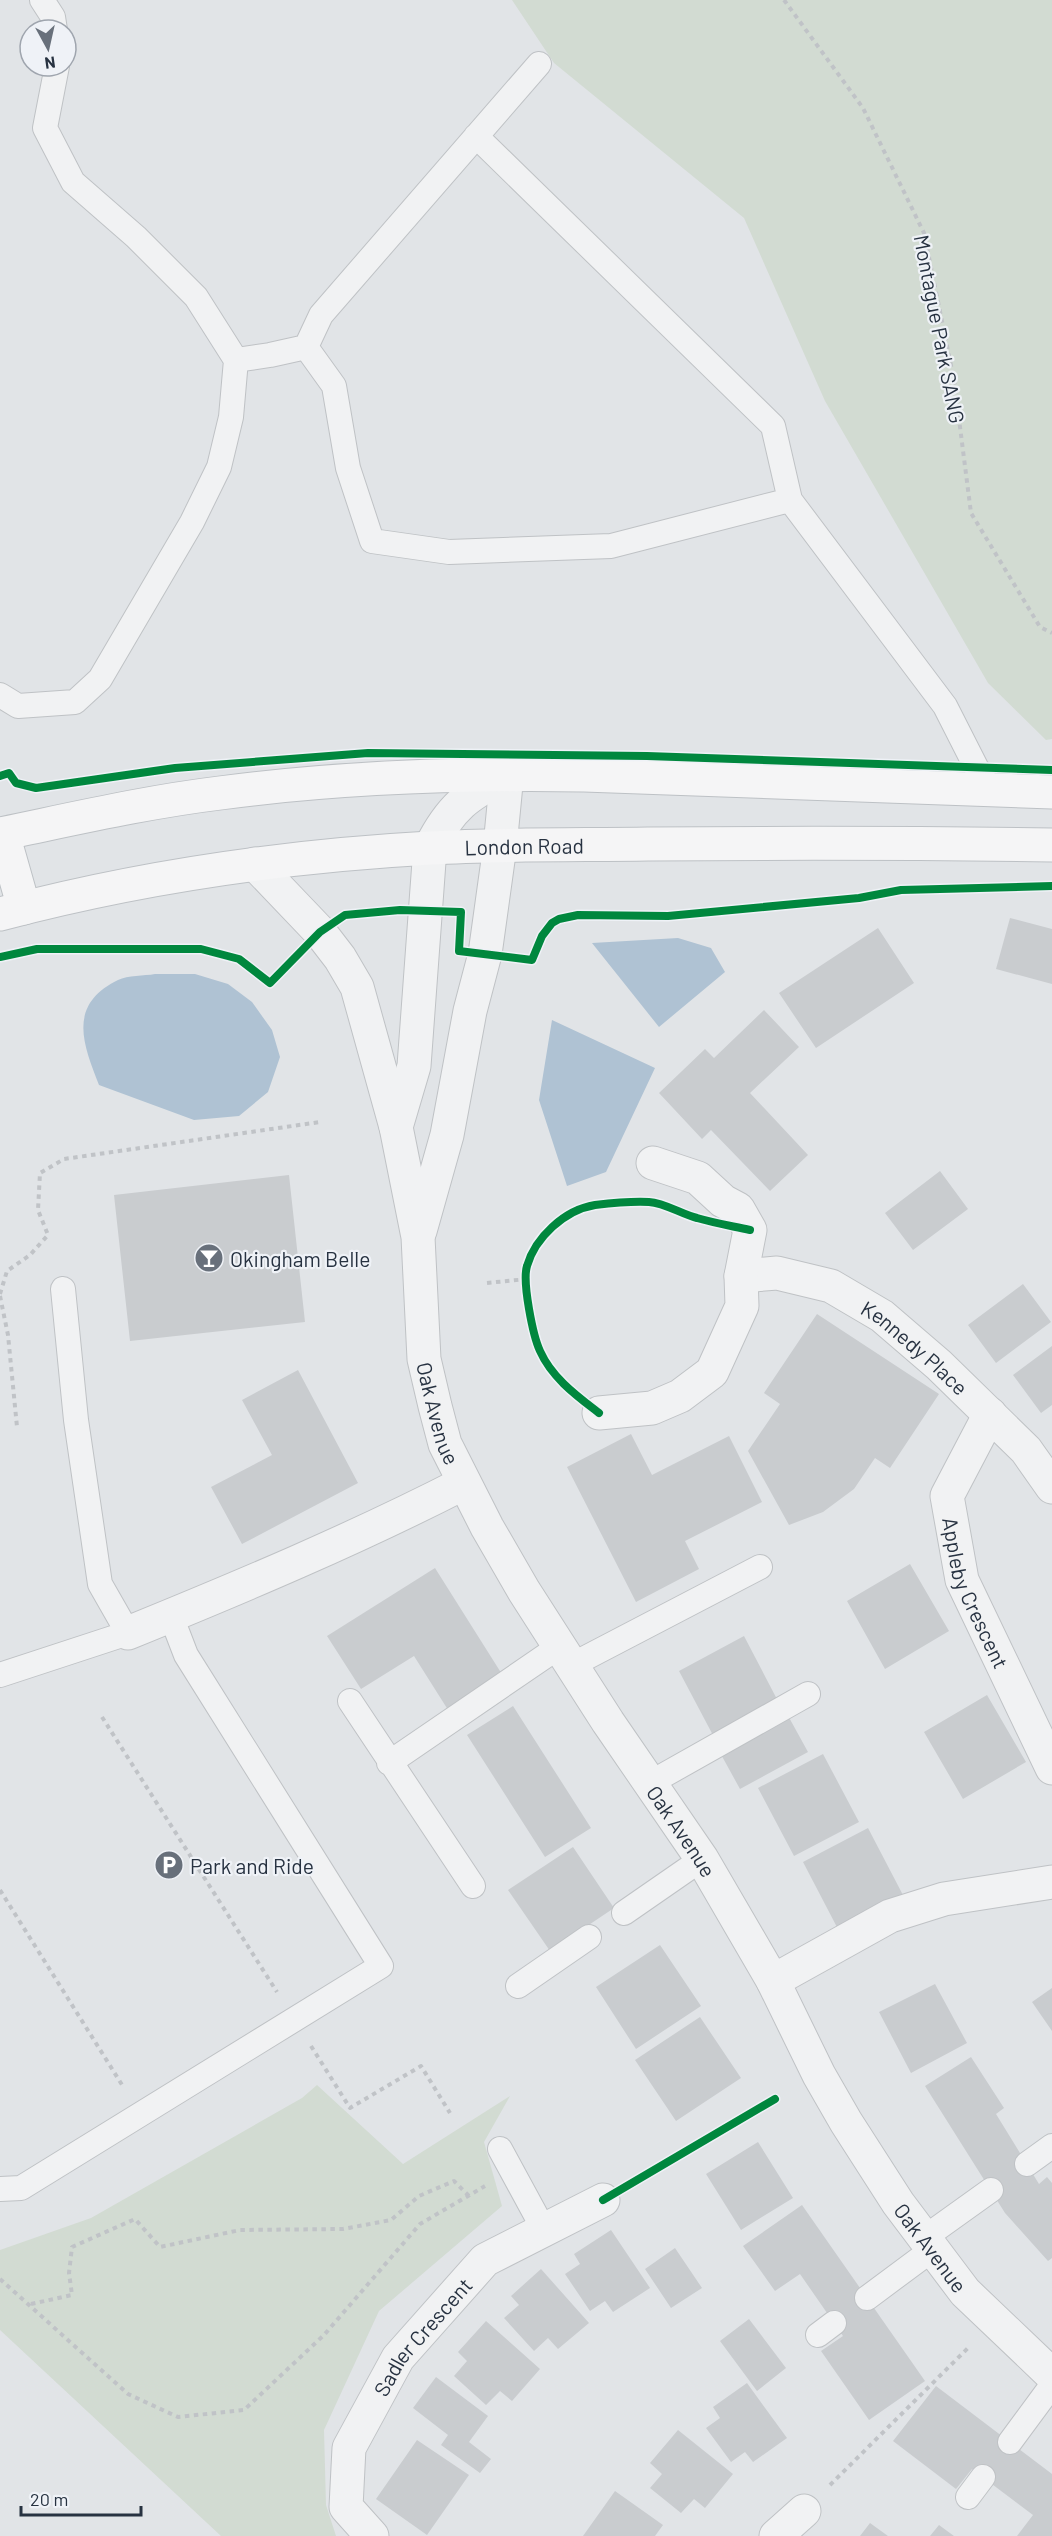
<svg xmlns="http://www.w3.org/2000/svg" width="1052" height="2536" font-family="Barlow,sans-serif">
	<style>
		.green { fill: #d2dbd2 }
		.water { fill: #afc2d3 }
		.building { fill: #c9cccf }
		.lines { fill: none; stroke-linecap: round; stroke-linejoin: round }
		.service-casing { stroke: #bfc2c5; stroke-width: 26 }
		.minor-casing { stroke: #bfc2c5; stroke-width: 35 }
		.tertiary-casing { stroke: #bfc2c5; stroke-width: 35 }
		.primary-casing { stroke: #bdc1c5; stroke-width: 35 }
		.path { stroke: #c0c3c7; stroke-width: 4; stroke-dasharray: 4.5 4.5; stroke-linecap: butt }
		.service { stroke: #f1f2f3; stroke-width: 24 }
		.minor { stroke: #f1f2f3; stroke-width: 33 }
		.tertiary { stroke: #f1f2f3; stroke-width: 33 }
		.primary { stroke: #f5f5f6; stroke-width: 33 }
		.cycleway-casing { stroke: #eff2f7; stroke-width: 11 }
		.cycleway { stroke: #00873e; stroke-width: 8 }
		.labels { text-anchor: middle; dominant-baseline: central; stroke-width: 4.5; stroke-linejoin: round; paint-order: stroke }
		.street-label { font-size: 21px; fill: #273241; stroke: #eff2f7 }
		.poi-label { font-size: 21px; fill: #273241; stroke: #eff2f7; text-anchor: start }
	</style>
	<rect width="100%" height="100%" fill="#e1e4e7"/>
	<path class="green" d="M512,0H1052V739L1046,740L988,683L825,401L744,218L554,63Z
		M317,2085L403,2164L510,2096L484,2142L502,2206L379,2311L324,2430L326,2505L336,2536H221L0,2330V2250L91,2218L302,2098Z"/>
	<path class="water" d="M678,938L711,948L725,972L659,1027L592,943Z
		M155,974H195L228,984L252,1002L272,1030L280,1057L268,1092L239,1116L194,1120L99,1085C83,1044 67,1005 118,980C128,975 144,976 155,974Z
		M552,1020L655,1068L606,1172L567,1186L539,1100Z"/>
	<path class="building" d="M1010,918L1052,929V984L996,969Z
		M878,928L914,983L816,1048L779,993Z
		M764,1010L799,1047L750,1093L808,1155L770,1191L711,1130L702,1139L659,1093L705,1049L714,1058Z
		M940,1171L968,1209L913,1250L885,1213Z
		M289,1175L305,1322L130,1341L114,1195Z
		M1023,1284L1051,1322L996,1363L968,1325Z
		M817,1314L939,1394L890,1468L875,1458L854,1489L823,1512L789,1525L748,1451L780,1404L764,1393Z
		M1052,1346V1405L1041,1413L1013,1375Z
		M298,1370L358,1483L242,1544L211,1487L272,1455L242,1400Z
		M631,1434L652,1475L729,1436L762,1502L685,1541L699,1569L636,1602L567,1467Z
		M910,1564L949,1631L885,1669L847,1601Z
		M435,1568L505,1679L450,1713L414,1656L361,1689L327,1636Z
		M744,1636L780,1705L715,1739L679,1671Z
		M987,1695L1026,1762L963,1799L924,1732Z
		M513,1706L591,1828L545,1857L467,1735Z
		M786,1712L808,1752L740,1789L718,1749Z
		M823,1754L859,1822L794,1856L758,1788Z
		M868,1828L904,1897L839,1931L803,1862Z
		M573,1847L614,1908L550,1951L508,1890Z
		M660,1945L701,2006L636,2049L596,1987Z
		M935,1984L967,2043L911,2073L879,2012Z
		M1052,1988V2031L1032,2002Z
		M700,2017L741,2078L676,2121L635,2060Z
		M971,2057L1004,2108L996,2114L1039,2184L1047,2177L1052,2183V2258L1048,2261L1005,2213L925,2086Z
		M758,2142L793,2198L741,2230L706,2174Z
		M802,2205L925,2381L869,2420L821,2351L843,2336L800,2274L775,2291L743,2246Z
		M611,2230L650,2288L613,2312L605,2301L590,2311L565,2274L580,2264L574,2254Z
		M675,2248L702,2288L671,2308L645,2269Z
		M541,2269L589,2323L558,2349L548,2338L534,2351L504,2318L519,2305L511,2296Z
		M749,2319L786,2368L757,2391L720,2341Z
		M486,2321L540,2369L512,2401L500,2391L486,2405L454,2376L467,2361L458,2352Z
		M436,2377L488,2416L469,2442L491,2459L480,2473L441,2445L448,2435L413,2408Z
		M747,2383L787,2438L753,2462L745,2452L731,2462L706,2428L720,2418L713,2407Z
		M936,2386L1052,2474V2536H1017L1033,2515L972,2469L956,2489L893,2441Z
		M678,2430L733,2474L705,2508L694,2499L681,2513L650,2488L662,2474L650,2463Z
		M417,2440L469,2475L427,2535L376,2499Z
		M615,2491L663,2525L655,2536H583Z
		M870,2523L888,2536H860Z
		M939,2525L954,2536H930Z"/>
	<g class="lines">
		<g class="service-casing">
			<path id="service" d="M42,0L53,17L55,30
				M476,136L773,426L790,500L945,706L976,767L991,790
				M306,347L334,386L348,468L372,541L449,552L611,546L790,500
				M236,360L270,355L306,347L321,315L539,64
				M0,695L18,706L75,702L100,679L192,522L219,467L231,417L236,360L196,297L136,237L73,182L45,128L57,66
				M572,1665L760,1567
				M0,1675L128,1633L100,1584L76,1420L63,1289
				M350,1701L473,1886
				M389,1763L560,1646
				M650,1783L808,1694
				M624,1913L702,1859
				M518,1986L589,1937
				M500,2149L544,2230
				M1027,2164L1052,2146
				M0,2189L21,2188L381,1966L186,1655L171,1616
				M924,2238L991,2190
				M867,2298L933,2249
				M818,2335L834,2323
				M1010,2442L1052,2385
				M968,2497L983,2477"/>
		</g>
		<g class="minor-casing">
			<g id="minor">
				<path id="s1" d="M741,1276L777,1273L831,1286L882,1316L939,1365L1026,1450L1052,1487"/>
				<path d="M599,1413L652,1408L680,1396L712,1372L742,1306L741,1276L750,1230L738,1209L723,1201L698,1178L653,1163"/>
				<path id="s2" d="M990,1414L947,1496L962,1580L1052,1768"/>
				<path d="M128,1633C241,1587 355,1539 464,1483"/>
				<path d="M773,1981L890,1916L944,1899L1052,1882"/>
				<path id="s3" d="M372,2536L346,2507L349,2448L398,2358L485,2260L603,2200"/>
				<path d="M776,2536L804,2511"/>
			</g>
		</g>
		<g class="tertiary-casing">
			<g id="tertiary">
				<path id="s4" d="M255,864L320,932L340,958L357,987L396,1127L418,1237L424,1359L435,1406L445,1444L487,1527L524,1591L608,1722L702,1859L773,1981L819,2075L846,2122L898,2203L965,2292L1052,2375"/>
				<path d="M396,1127L414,1066L430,848C451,806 467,796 507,774"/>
				<path d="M420,1231L447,1135L470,1011L485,954L500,846L507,774"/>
			</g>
		</g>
		<g class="primary-casing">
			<g id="primary">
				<path d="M0,834C73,819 146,802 220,793C341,777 462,773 584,775L1052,792"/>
				<path d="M3,834L24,908"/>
				<path id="s5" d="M0,914C140,877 285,856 430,848C503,844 575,845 648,844C783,843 917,843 1052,845"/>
			</g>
		</g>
		<path class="path" d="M784,0L863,108L924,233L954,380L971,513L1040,627L1052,633
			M487,1283L527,1279
			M0,1294L7,1271L30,1255L48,1235L38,1210L40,1173L64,1159L320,1122
			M0,1296L8,1335L17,1427
			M571,1390C540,1362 532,1334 528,1293C527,1285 524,1274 527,1266C533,1245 550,1225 569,1214C591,1201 621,1203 645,1202
			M102,1717L277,1992
			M0,1890L124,2088
			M311,2046L350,2108L421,2066L450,2113
			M0,2279L128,2394L178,2417L244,2410L324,2335L420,2224L485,2186
			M31,2304L72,2295L69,2273L72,2247L135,2219L160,2247L240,2230L343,2229L391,2220L419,2196L454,2181L469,2196
			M830,2485L969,2347"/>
		<use href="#service" class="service"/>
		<use href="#minor" class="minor"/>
		<use href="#tertiary" class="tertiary"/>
		<use href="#primary" class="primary"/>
		<g class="cycleway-casing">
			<path id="cycleway" d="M0,776L9,773L16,783L36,788L175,768L368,753L647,756L1052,770
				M0,957L37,949H201L239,959L270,983L320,932L345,915L400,910L461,912L459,951L532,960L542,936L552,923L559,919L578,915L668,916L859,898L901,890L1052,886
				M599,1413C577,1396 552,1378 540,1351C533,1336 522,1282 527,1266C535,1238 564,1210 595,1205C612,1203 632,1201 649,1202C665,1203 681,1214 697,1218C714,1223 732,1226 750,1230
				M603,2200L775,2099"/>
		</g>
		<use href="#cycleway" class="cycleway"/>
	</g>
	<defs>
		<g id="bar-disc" transform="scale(1.5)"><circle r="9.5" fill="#68707b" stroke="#eff2f7"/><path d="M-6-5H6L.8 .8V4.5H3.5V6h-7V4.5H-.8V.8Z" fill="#fff"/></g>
		<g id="parking-disc" transform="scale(1.5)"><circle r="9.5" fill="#68707b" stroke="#eff2f7"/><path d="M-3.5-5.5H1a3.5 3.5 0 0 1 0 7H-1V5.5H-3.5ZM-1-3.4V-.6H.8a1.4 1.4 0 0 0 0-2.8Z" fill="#fff"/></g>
	</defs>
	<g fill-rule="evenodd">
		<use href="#bar-disc" x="209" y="1258"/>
		<use href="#parking-disc" x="169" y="1865"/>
	</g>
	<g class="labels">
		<g class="street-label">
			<text transform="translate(940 329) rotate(79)">Montague Park SANG</text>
			<text stroke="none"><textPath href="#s5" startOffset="530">London Road</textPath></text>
			<text stroke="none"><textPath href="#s1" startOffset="196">Kennedy Place</textPath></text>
			<text stroke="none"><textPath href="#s4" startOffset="596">Oak Avenue</textPath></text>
			<text stroke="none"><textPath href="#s2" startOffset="194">Appleby Crescent</textPath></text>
			<text stroke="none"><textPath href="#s4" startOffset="1082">Oak Avenue</textPath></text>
			<text stroke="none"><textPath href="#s4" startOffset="1568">Oak Avenue</textPath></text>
			<text stroke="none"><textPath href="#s3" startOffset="232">Sadler Crescent</textPath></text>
		</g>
		<g class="poi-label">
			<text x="230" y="1258">Okingham Belle</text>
			<text x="190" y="1865">Park and Ride</text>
		</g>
	</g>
	<g transform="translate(48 48) rotate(172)"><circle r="28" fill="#eff2f7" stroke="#9fa5ae" stroke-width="1.5"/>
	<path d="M0-4.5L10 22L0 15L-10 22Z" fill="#68707b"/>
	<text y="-9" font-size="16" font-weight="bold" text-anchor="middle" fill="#273241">N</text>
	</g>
	<path d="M21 2506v9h120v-9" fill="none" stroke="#273241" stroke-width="3"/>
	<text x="30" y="2506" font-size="18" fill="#273241" stroke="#eff2f7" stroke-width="4.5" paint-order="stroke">20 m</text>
</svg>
